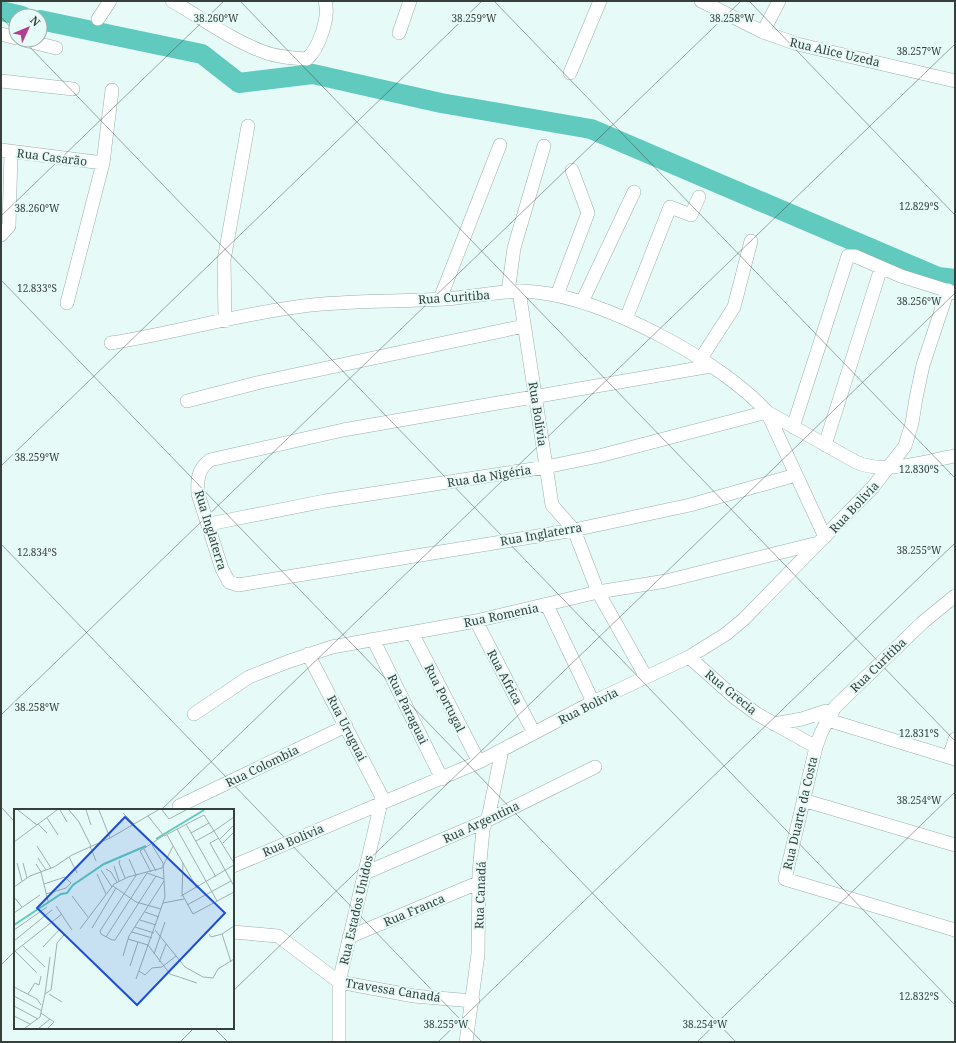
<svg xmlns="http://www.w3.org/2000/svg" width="956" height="1043" font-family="'Noto Serif',serif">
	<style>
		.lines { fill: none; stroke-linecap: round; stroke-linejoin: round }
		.river { stroke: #5fcabd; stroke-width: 20 }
		.street-casing { stroke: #9aaeab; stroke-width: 14 }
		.street { stroke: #fff; stroke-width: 13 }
		.ticks { fill: none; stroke: #373f3d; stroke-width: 1; stroke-opacity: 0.45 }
		.labels { text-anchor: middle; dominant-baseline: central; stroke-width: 4; stroke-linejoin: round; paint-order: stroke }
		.street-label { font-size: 12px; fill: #373f3d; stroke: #e6fbf7 }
		.inset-river { fill: none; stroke: #5fcabd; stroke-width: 2 }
		.inset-road { fill: none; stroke: #a0b0ad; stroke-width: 1 }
		.view { fill: #1d4ed8; fill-opacity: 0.15; stroke: #1d4ed8; stroke-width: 2 }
		.inset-edge { fill: none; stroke: #373f3d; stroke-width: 2 }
		.ticks-label { font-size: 10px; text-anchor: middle; fill: #373f3d; stroke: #e6fbf7; stroke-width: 4; stroke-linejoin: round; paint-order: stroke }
	</style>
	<rect width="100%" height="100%" fill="#e6fbf7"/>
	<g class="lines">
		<path class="river" d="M1,11L22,16
			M40,20L202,54L239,83L313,74L441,103L591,129L938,277L955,279"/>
		<g class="street-casing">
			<path id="street" d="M172,1C202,18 231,40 264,52C277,57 292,58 307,59C319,48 330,17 325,1
				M701,1L763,32L779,1
				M98,19L110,1
				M763,32L797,44L955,81
				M399,33L410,1
				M1,34L16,38
				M24,40L56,48
				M570,73L600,1
				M1,81L73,89
				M1,150L103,163
				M1,235L9,226L11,152
				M519,291L552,505L574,530L598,592L646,677
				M508,292L514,248L544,146
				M557,295L588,213L572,170
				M440,299L500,145
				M582,302L634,192
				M67,303L103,163L112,90
				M626,319L670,207L691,215L699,197
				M225,321L224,260L248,126
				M111,343C175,333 238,314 303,306C350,300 398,302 445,299C475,297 505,289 535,292C604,298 721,361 767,412L825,537
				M700,360L734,307L751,241
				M711,366L343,430L210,460C198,469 197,479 198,494L222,569L229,582L238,585L574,530L690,505L796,475
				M187,401L261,382L524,326
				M767,412L856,462C884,475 926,461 955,456
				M793,427L848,256H855L901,276L955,293
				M825,445L881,268
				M209,524L325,501L546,467L599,456L767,412
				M955,596L922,623L835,707L821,733L816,747L785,879L955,930
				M547,605L593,702
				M476,621L534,733
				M412,633L479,762
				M373,639L442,779
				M308,654L381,795V803L339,982V1042
				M689,657L734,697L757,714L816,747
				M194,714L249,677L287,662L332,647L476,621L598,592L666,581L818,543
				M819,715L828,720L955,759
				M774,724L802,719L826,711
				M949,757L955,739
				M803,800L955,845
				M179,806L346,726
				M233,866L479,762L593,702L689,657L726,634L744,619L873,487L905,446L912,423L916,398L923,365L948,290
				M365,873L486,821L595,767
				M233,932L278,936L339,982L414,996L473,1001
				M349,937L480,882
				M466,1042L478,954L479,873L483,829L489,814L502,750"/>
		</g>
		<use href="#street" class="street"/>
	</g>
	<path class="ticks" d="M240,1L955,741M494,1L955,478M749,1L955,215M1,17L16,33M23,40L955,1005M1,216L224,1M1,280L736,1042M1,466L482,1M1,544L482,1042M1,715L741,1M1,807L15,822M161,810L955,44M1,965L15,951M233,991L955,293M214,1028L228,1042M180,1042L194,1028M438,1042L955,543M697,1042L955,792"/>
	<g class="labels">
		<g class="street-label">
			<text transform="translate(835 52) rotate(13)">Rua Alice Uzeda</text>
			<text transform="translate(52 157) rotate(7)">Rua Casarão</text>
			<text transform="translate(454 297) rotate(-4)">Rua Curitiba</text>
			<text transform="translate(538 414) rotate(81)">Rua Bolívia</text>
			<text transform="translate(489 476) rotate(-9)">Rua da Nigéria</text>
			<text transform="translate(854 507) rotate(-47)">Rua Bolivia</text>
			<text transform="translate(211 530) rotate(73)">Rua Inglaterra</text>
			<text transform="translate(541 534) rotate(-10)">Rua Inglaterra</text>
			<text transform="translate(501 615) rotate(-12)">Rua Romenia</text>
			<text transform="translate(878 665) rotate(-44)">Rua Curitiba</text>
			<text transform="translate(505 677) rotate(62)">Rua Africa</text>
			<text transform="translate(731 692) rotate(39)">Rua Grecia</text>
			<text transform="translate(445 698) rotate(63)">Rua Portugal</text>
			<text transform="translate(588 706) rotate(-27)">Rua Bolivia</text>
			<text transform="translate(408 709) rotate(64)">Rua Paraguai</text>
			<text transform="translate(347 728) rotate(63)">Rua Uruguai</text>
			<text transform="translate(262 766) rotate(-26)">Rua Colombia</text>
			<text transform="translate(800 813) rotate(-77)">Rua Duarte da Costa</text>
			<text transform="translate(481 822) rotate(-25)">Rua Argentina</text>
			<text transform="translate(293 840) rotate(-23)">Rua Bolivia</text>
			<text transform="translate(480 895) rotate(-88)">Rua Canadá</text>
			<text transform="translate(356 910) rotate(-77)">Rua Estados Unidos</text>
			<text transform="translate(414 910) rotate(-23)">Rua Franca</text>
			<text transform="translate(393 990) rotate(9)">Travessa Canadá</text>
		</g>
	</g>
	<g transform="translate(14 809)">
		<rect width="220" height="220" fill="#e6fbf7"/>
		<path class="inset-river" d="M142,30L190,1M0,116L47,85L53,84L59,76L90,55L132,37"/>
		<path class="inset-road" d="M4,1L23,16M46,1L53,13M55,1L65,13L77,37M72,1L77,16M148,1L155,10L172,1M109,4L120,15M134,7L150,27L190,6L220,54M33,9L44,26M24,15L33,24M172,15L202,68M163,20L203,92M200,22L220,8M177,24L195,14M153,26L183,79M96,29L144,1M205,29L196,34L220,77M206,30L220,16M182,32L200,22M0,33L43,1M209,34L220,23M23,37L37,59M76,37L82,52M130,40L142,62M55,48L63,64M24,49L32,61M115,50L122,66M106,51L105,54L111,69M3,54L8,72M9,54L13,69M169,54L168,85L179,105L220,83M22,55L27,63L34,92M100,57L105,72M92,60L97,63L103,73M87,61L98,78M137,63L126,42L149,27M133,64L150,70M83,65L92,85M123,65L86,122L87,125L98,131H101L142,67M30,75L51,68L57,74L52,79L32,85M99,77L122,93L147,100M0,78L16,67L40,58L58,46L96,29L85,1M58,87L74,108M167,87L220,56M0,88L8,98M149,94L170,90M173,96L217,72M42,97L58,121M131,103L145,108M0,104L26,86M126,111L142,116M121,118L140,124M78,119L102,79M66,120L100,75L114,68L148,59L159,37M0,121L33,98M141,121L171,158L189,168L199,169L204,160L220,150M118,123L138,129M195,125L197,128L208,125L220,117M208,125L217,153M92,128L133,64M114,130L134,136L156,165L183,174M0,132L38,101M8,136L31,158M29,138L45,121L38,112M1,142L23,164M0,143L48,105M140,145L151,113M109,147L115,127L150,72M145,153L152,135M116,157L124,133M125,162L131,166L138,159L148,158L162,147M122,170L151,88L149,54L138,36M0,178L23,190L27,196M14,185L21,174L25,176L27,167M31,185L36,148M35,185L48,193M0,187L28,202M0,197L24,210M27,204L40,213L34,219M0,207L16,215M11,219L26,208L31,185L37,181L43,134L50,126M25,219L36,210"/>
		<path class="view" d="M111,8L211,104L123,196L23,99Z"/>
		<rect width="220" height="220" class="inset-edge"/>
	</g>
	<g class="ticks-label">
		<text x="216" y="22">38.260°W</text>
		<text x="474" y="22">38.259°W</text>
		<text x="732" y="22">38.258°W</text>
		<text x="919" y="55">38.257°W</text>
		<text x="919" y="210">12.829°S</text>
		<text x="37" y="212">38.260°W</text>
		<text x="37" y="292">12.833°S</text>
		<text x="919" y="305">38.256°W</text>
		<text x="37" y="461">38.259°W</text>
		<text x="919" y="473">12.830°S</text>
		<text x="919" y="554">38.255°W</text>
		<text x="37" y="556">12.834°S</text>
		<text x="37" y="711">38.258°W</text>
		<text x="919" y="737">12.831°S</text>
		<text x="919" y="804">38.254°W</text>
		<text x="919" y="1000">12.832°S</text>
		<text x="446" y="1028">38.255°W</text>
		<text x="705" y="1028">38.254°W</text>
	</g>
	<rect width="956" height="1043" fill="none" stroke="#373f3d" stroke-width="4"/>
	<g transform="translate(28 28) rotate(46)"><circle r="19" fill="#e6fbf7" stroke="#a0b0ad"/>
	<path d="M0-3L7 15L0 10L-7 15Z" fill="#b53c90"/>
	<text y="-6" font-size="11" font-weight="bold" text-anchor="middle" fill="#373f3d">N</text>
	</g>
</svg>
